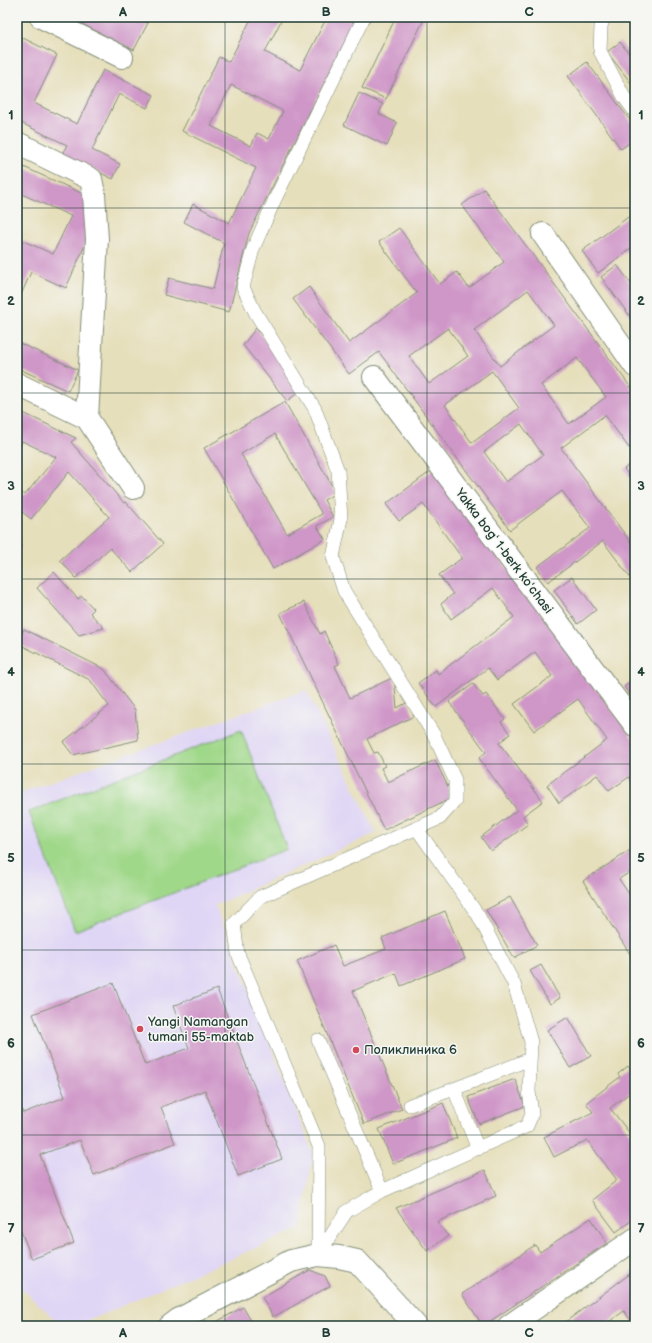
<svg xmlns="http://www.w3.org/2000/svg" width="652" height="1343" font-family="'Balsamiq Sans',sans-serif">
	<style>
		.built { fill: #dfd5f5 }
		.green { fill: #a0d88a; stroke: #608a5f }
		.building { fill: #cf96c8; fill-rule: evenodd }
		.lines { fill: none; stroke-linecap: round; stroke-linejoin: round }
		.service-casing { stroke: #828e78; stroke-width: 14 }
		.minor-casing { stroke: #828e78; stroke-width: 24 }
		.service { stroke: #fff; stroke-width: 13 }
		.minor { stroke: #fff; stroke-width: 22 }
		.grid { fill: none; stroke: #1f3d34; stroke-width: 1; stroke-opacity: 0.55 }
		.poi-dot { fill: #d1495b; stroke: #f6f6f2; stroke-width: 1.5 }
		.labels { text-anchor: middle; dominant-baseline: central; stroke-width: 3; stroke-linejoin: round; paint-order: stroke }
		.street-label { font-size: 13px; fill: #1f3d34; stroke: #f6f6f2 }
		.poi-label { font-size: 13px; fill: #1f3d34; stroke: #f6f6f2; text-anchor: start }
		.neatline { fill: none; stroke: #1f3d34; stroke-width: 1.5 }
		.grid-label { font-size: 13px; text-anchor: middle; font-weight: bold; fill: #1f3d34 }
	</style>
	<rect width="100%" height="100%" fill="#f6f6f2"/>
	<filter id="ink" filterUnits="userSpaceOnUse"><feTurbulence type="fractalNoise" baseFrequency=".025" numOctaves="2"/><feDisplacementMap in="SourceGraphic" scale="8" xChannelSelector="R" yChannelSelector="G"/><feConvolveMatrix kernelMatrix="1 2 1 2 8 2 1 2 1" color-interpolation-filters="sRGB"/></filter>
	<filter id="wash" filterUnits="userSpaceOnUse"><feTurbulence type="fractalNoise" baseFrequency=".012" numOctaves="4" result="noise"/><feDisplacementMap in="SourceGraphic" scale="16" xChannelSelector="R" yChannelSelector="G"/><feGaussianBlur stdDeviation="0.9" result="paint"/><feColorMatrix in="noise" values="0 0 0 0 0 0 0 0 0 0 0 0 0 0 0 0 0 1.4 0 .05"/><feComposite in="paint" operator="in"/></filter>
	<g filter="url(#wash)">
		<rect width="100%" height="100%" fill="#e6dfbb"/>
		<path class="built" d="M306,690L376,833L215,905L313,1154L301,1228L76,1326H62L17,1284V794Z"/>
		<path class="green" d="M241,730L287,849L75,931L29,812Z"/>
		<g id="blocks">
			<path class="building" d="M68,17H136L148,23L134,50Z
				M252,17H283L265,52L300,70L327,17H342L354,23L249,233L229,312L164,295L169,278L213,289L224,243L184,222L193,204L229,223L256,168L182,131L219,57L229,62ZM231,85L283,111L269,139L257,133L251,146L211,126Z
				M396,17H425L386,99L362,88Z
				M23,38L57,55L34,103L77,124L103,70L154,95L147,108L119,94L92,150L120,164L113,179L62,154L67,145L17,121V51Z
				M620,42L635,61V88L607,52Z
				M587,62L635,127V139L621,149L568,76Z
				M359,93L383,104L379,114L397,123L387,146L344,125Z
				M17,164L88,196L94,225L66,288L31,272L17,304V238L53,254L71,216L17,192Z
				M484,189L635,393V444L629,448L605,415L561,448L635,548V584L603,541L548,582L537,567L590,528L562,491L510,530L379,352L349,374L293,299L309,287L349,343L417,293L379,242L399,228L440,284L457,272L469,288L504,262L462,205ZM528,290L554,325L500,366L474,330ZM448,328L468,356L429,384L409,356ZM577,358L606,397L569,424L541,385ZM492,371L519,408L472,443L445,405ZM521,424L543,455L506,482L484,452Z
				M635,212V245L598,273L582,251Z
				M617,265L635,289V323L601,277Z
				M256,328L303,389L287,401L243,345Z
				M17,342L78,370L68,391L17,368Z
				M285,402L336,493L324,500L333,517L317,526L325,539L273,569L204,448ZM275,434L322,514L287,534L241,454Z
				M17,403L22,405L19,411L76,438L71,442L124,503L126,502L163,544L132,572L110,548L76,578L60,560L109,517L69,472L31,519L22,512L19,520H17V491L25,495L56,457L22,441L17,453Z
				M635,460V484L624,469Z
				M434,469L635,741V785L629,777L609,791L597,775L559,803L547,785L607,740L578,699L534,731L514,704L552,676L535,652L497,680L488,668L436,707L418,683L436,670L438,674L514,617L493,588L451,619L441,604L453,594L439,575L462,558L423,504L399,521L386,504Z
				M17,542L21,545L17,554Z
				M54,572L78,599L82,596L94,609L90,613L104,628L79,635L37,588Z
				M572,577L596,610L578,624L554,590Z
				M304,602L320,634L324,631L339,664L335,666L350,698L394,677L397,708L408,702L414,716L367,739L374,753L378,752L385,766L381,768L388,782L435,760L453,797L384,830L280,613Z
				M24,629L104,669L135,710L138,740L73,755L63,742L109,706L90,680L17,643Z
				M635,678V702L624,687Z
				M473,684L483,696L486,694L505,719L501,722L510,734L499,743L543,801L523,816L528,824L491,851L481,837L517,810L479,758L486,752L449,702Z
				M635,847V869L619,879L635,903V951L630,954L583,881Z
				M510,897L537,945L514,958L486,910Z
				M445,911L465,959L401,986L396,973L353,991L402,1109L364,1124L297,961L334,945L343,966L386,949L382,938Z
				M541,965L560,998L550,1004L530,971Z
				M113,983L145,1065L189,1048L173,1006L217,989L282,1159L238,1176L205,1090L161,1107L175,1143L94,1175L80,1140L40,1155L74,1243L32,1259L17,1221V1097L23,1113L65,1097L33,1014Z
				M568,1017L591,1056L570,1068L547,1030Z
				M628,1066L635,1076V1089L610,1108L635,1140V1218L616,1232L592,1200L617,1180L587,1140L554,1157L544,1137L593,1112L586,1103L620,1077L618,1074Z
				M515,1079L525,1106L479,1124L468,1097Z
				M443,1103L457,1138L393,1164L379,1129Z
				M485,1170L496,1196L437,1222L448,1236L427,1251L396,1208Z
				M591,1218L607,1243L483,1326L462,1294L535,1245L540,1252Z
				M310,1270L325,1276L330,1286L273,1317L262,1297Z
				M635,1270V1326L624,1311L603,1326H560Z
				M243,1307L254,1326H209L227,1316Z"/>
		</g>
	</g>
	<g filter="url(#ink)">
		<use href="#blocks" fill-opacity="0" stroke="#828e78" stroke-width="1"/>
		<g class="lines">
			<g class="service-casing">
				<path id="service" d="M604,17L601,26L600,51L624,97L635,112
					M318,1040L382,1191
					M410,1105L454,1089
					M478,1149L454,1089L530,1059
					M318,1255L319,1146L238,954L234,924L260,897L440,818L455,801V780L434,735L344,591L333,557L341,519L338,471L315,409L255,312L243,287L253,249L275,199L364,17
					M318,1255L347,1211L382,1191L527,1126L532,1114L529,1091L531,1042L514,984L478,915L417,829"/>
			</g>
			<g class="minor-casing">
				<path id="minor" d="M41,17L122,57
					M17,143L91,179L94,194L97,239L87,418
					M543,234L635,366
					M374,377L635,725
					M17,384L87,418L133,488
					M170,1326L178,1320L291,1261L318,1255L339,1257L357,1261L416,1326
					M509,1326L635,1239"/>
			</g>
			<use href="#service" class="service"/>
			<use href="#minor" class="minor"/>
		</g>
	</g>
	<path class="grid" d="M225,17V1326M427,17V1326M17,208H635M17,393H635M17,579H635M17,764H635M17,950H635M17,1135H635"/>
	<g class="poi-dot">
		<circle cx="140" cy="1029" r="4"/>
		<circle cx="356" cy="1050" r="4"/>
	</g>
	<g class="labels">
		<g class="street-label">
			<text transform="translate(504 551) rotate(53)">Yakka bogʻ 1-berk koʻchasi</text>
		</g>
		<g class="poi-label">
			<text x="148" y="1022">Yangi Namangan<tspan x="148" dy="15">tumani 55-maktab</tspan></text>
			<text x="364" y="1050">Поликлиника 6</text>
		</g>
	</g>
	<rect width="652" height="1343" fill="none" stroke="#f6f6f2" stroke-width="44"/>
	<rect x="22" y="22" width="608" height="1299" class="neatline"/>
	<g class="grid-label">
		<text x="123" y="16">A</text>
		<text x="326" y="16">B</text>
		<text x="529" y="16">C</text>
		<text x="11" y="119">1</text>
		<text x="641" y="119">1</text>
		<text x="11" y="305">2</text>
		<text x="641" y="305">2</text>
		<text x="11" y="490">3</text>
		<text x="641" y="490">3</text>
		<text x="11" y="676">4</text>
		<text x="641" y="676">4</text>
		<text x="11" y="862">5</text>
		<text x="641" y="862">5</text>
		<text x="11" y="1047">6</text>
		<text x="641" y="1047">6</text>
		<text x="11" y="1233">7</text>
		<text x="641" y="1233">7</text>
		<text x="123" y="1337">A</text>
		<text x="326" y="1337">B</text>
		<text x="529" y="1337">C</text>
	</g>
</svg>
